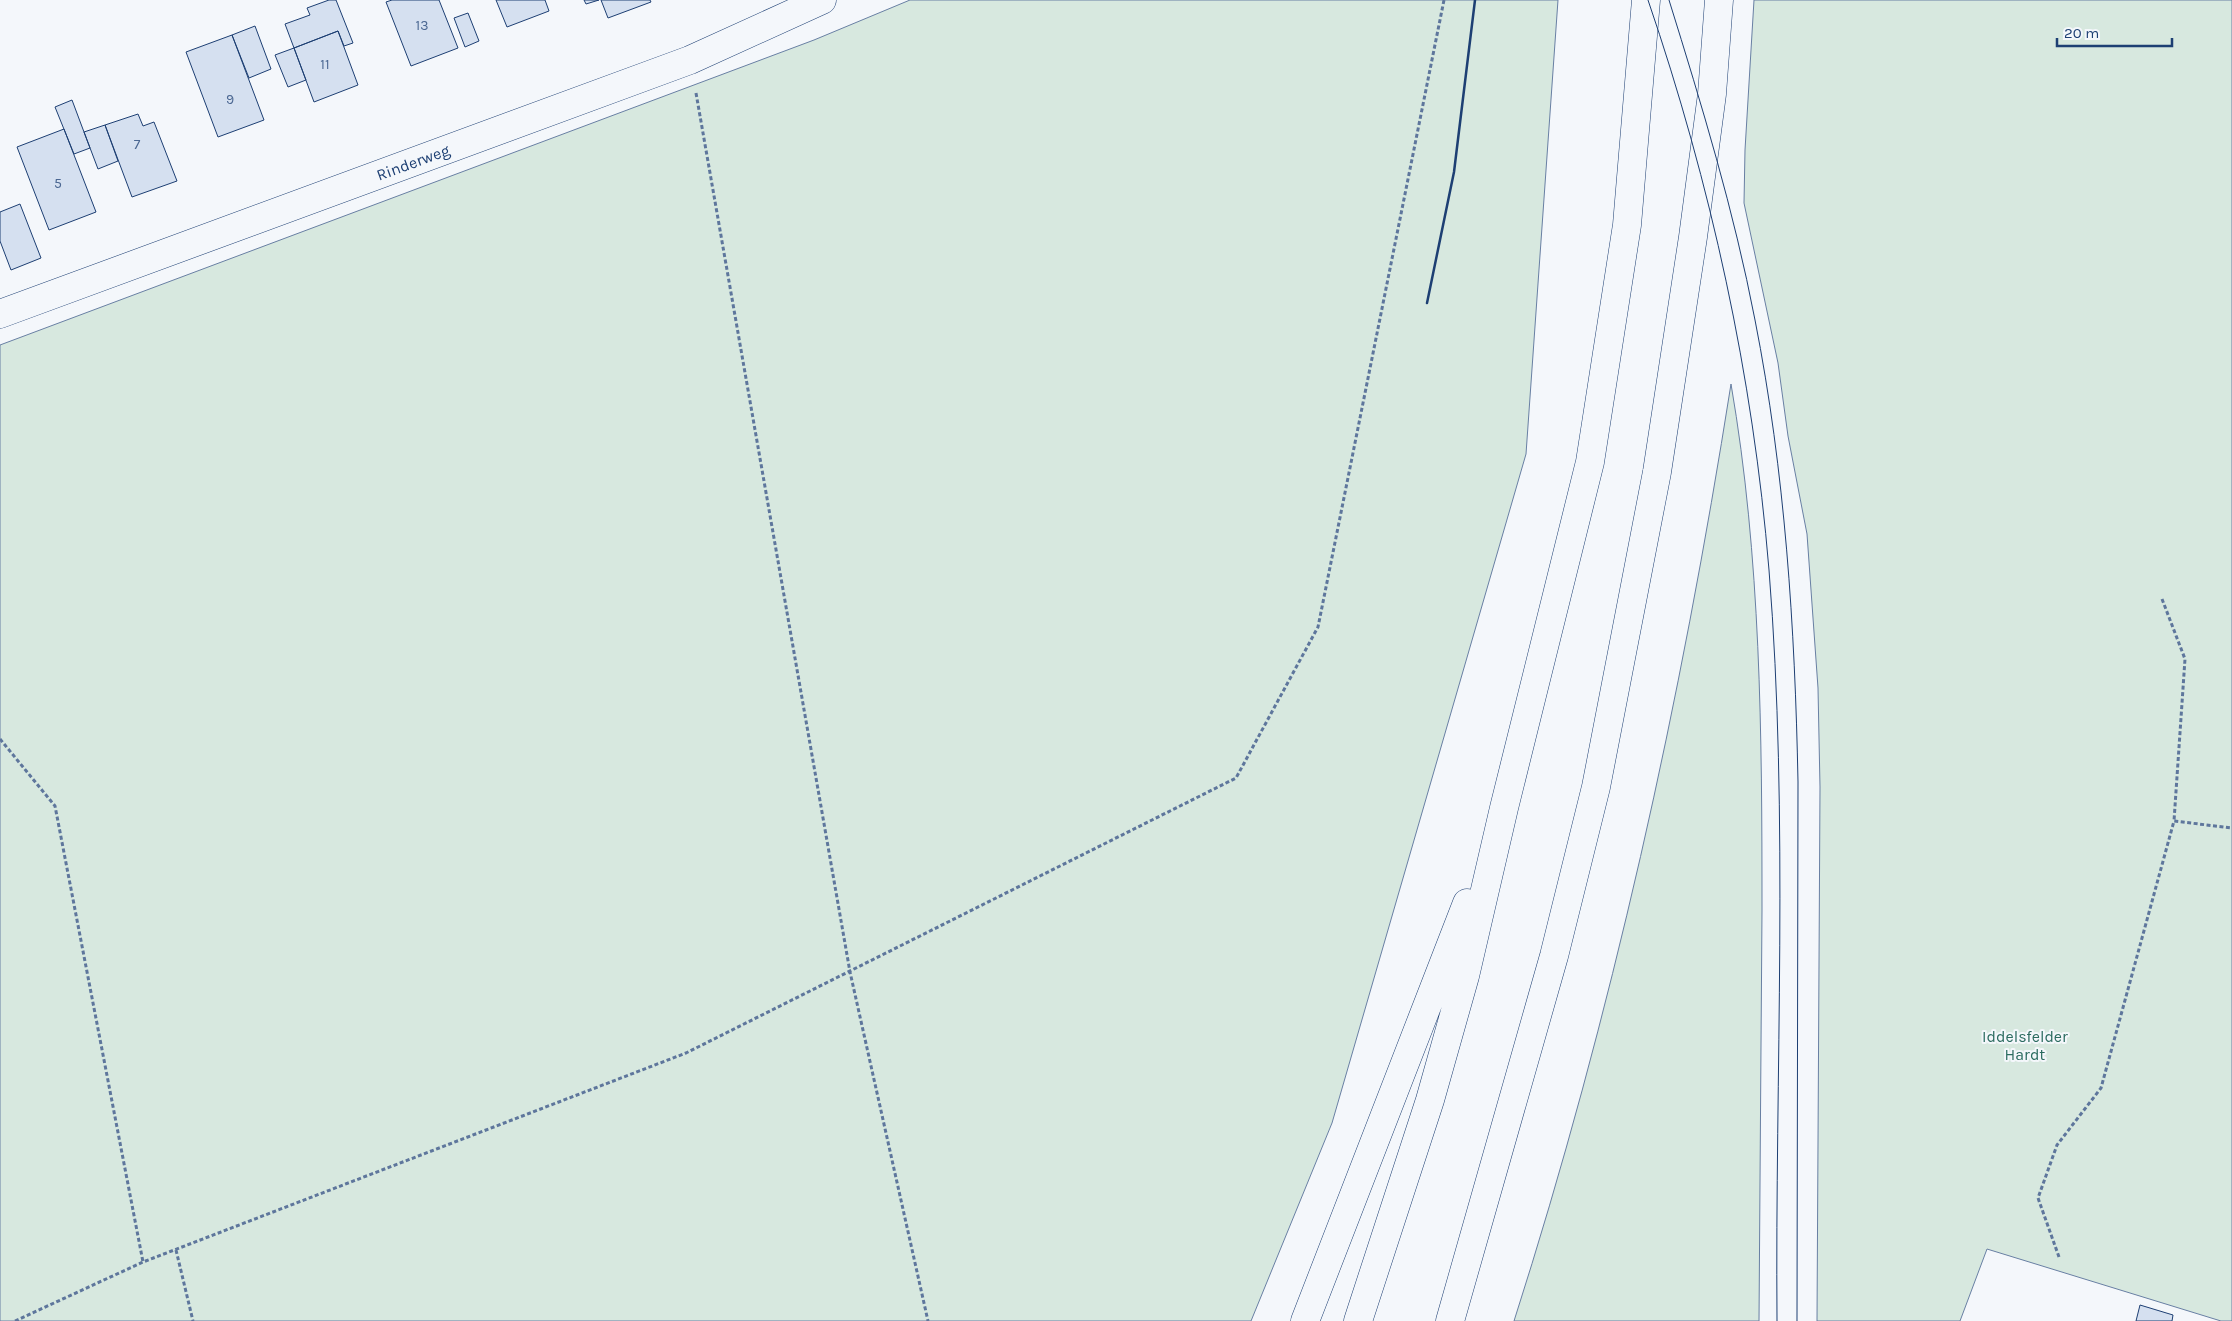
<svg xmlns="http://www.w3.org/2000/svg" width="2232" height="1321" font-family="Karla,sans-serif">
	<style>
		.green { fill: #d7e8df; stroke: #687fa3 }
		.building { fill: #d5e0f0; stroke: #1d3f73 }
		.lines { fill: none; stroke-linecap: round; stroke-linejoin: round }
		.minor-casing { stroke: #1d3f73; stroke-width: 29 }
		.highway-casing { stroke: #1d3f73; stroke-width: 29 }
		.path { stroke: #5e769c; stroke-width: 3; stroke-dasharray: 4 2.5; stroke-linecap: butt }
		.minor { stroke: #f4f7fb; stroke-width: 28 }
		.highway { stroke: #f4f7fb; stroke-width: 28 }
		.tram { stroke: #1d3f73; stroke-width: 1 }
		.wall { stroke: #1d3f73; stroke-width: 2.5 }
		.labels { text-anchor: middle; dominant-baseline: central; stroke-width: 4; stroke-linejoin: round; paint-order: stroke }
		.number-label { font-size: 14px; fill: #4b6792 }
		.street-label { font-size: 16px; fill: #1d3f73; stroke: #f4f7fb }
		.park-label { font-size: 16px; fill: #2c6c60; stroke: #f4f7fb }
	</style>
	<rect width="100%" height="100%" fill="#f4f7fb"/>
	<path class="green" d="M910,0H1558L1526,454L1332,1123L1251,1321H0V345L814,40Z
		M1754,0H2232V1321H2221L1987,1249L1960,1321H1817L1820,787L1818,688L1807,534L1788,436L1778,363L1744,203L1745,150Z
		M1731,384C1761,558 1762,734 1762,910C1761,1047 1760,1184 1759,1321H1514C1612,1015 1681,701 1731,384Z"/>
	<path class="building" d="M329,0H336L353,43L344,46L338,31L294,48L285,24L310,15L307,8Z
		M392,0H439L458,48L411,66L386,2Z
		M496,0H545L549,11L507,27Z
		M584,0H599L586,4Z
		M601,0H650L651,2L608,18Z
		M468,13L479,41L465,47L454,18Z
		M255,26L271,69L249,78L232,35Z
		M338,31L358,85L314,102L294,48Z
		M232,35L264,120L218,137L186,52Z
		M294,48L306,80L288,87L275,55Z
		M72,100L90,148L74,154L55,107Z
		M138,114L143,126L154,122L177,181L132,197L105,125Z
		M105,125L118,161L98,169L84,132Z
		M64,129L96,212L49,230L17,147Z
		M20,204L41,258L11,270L0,241V212Z
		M2140,1305L2173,1315L2172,1321H2136Z"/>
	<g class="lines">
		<g class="minor-casing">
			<g id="minor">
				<path id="s1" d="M0,314L690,60L822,0"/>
			</g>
		</g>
		<g class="highway-casing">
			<path id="highway" d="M1305,1321L1467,903
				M1358,1321L1430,1100L1465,976L1504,808L1590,462L1627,225L1646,0
				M1450,1321L1554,956L1596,787L1657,472L1693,237L1712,94L1719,0"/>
		</g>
		<path class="path" d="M696,93L850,972L928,1321
			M2162,599L2185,659L2174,821
			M0,739L55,806L143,1262
			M176,1250L193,1321
			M2059,1257L2038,1198L2057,1145L2101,1088L2174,821L2232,828
			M15,1321L143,1262L686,1053L1236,778L1318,627L1444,0"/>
		<use href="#minor" class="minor"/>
		<use href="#highway" class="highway"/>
		<path class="tram" d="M1648,0C1711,184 1753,376 1769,570C1789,819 1775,1071 1777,1321
			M1669,0C1702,106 1734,211 1755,320C1785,472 1795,627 1798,782L1797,1321"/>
		<path class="wall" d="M1427,303L1454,172L1475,0"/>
	</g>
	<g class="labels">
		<g class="number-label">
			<text x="422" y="25">13</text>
			<text x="325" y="64">11</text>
			<text x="230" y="99">9</text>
			<text x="137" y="144">7</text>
			<text x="58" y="183">5</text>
		</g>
		<g class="street-label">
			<text stroke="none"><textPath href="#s1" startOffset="440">Rinderweg</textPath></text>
		</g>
		<g class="park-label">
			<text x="2025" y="1036">Iddelsfelder<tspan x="2025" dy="18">Hardt</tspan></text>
		</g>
	</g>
	<path d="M2057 38v8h115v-8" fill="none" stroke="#1d3f73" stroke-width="2.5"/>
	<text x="2064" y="38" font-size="15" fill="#1d3f73" stroke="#f4f7fb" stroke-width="4" paint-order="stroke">20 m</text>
</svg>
